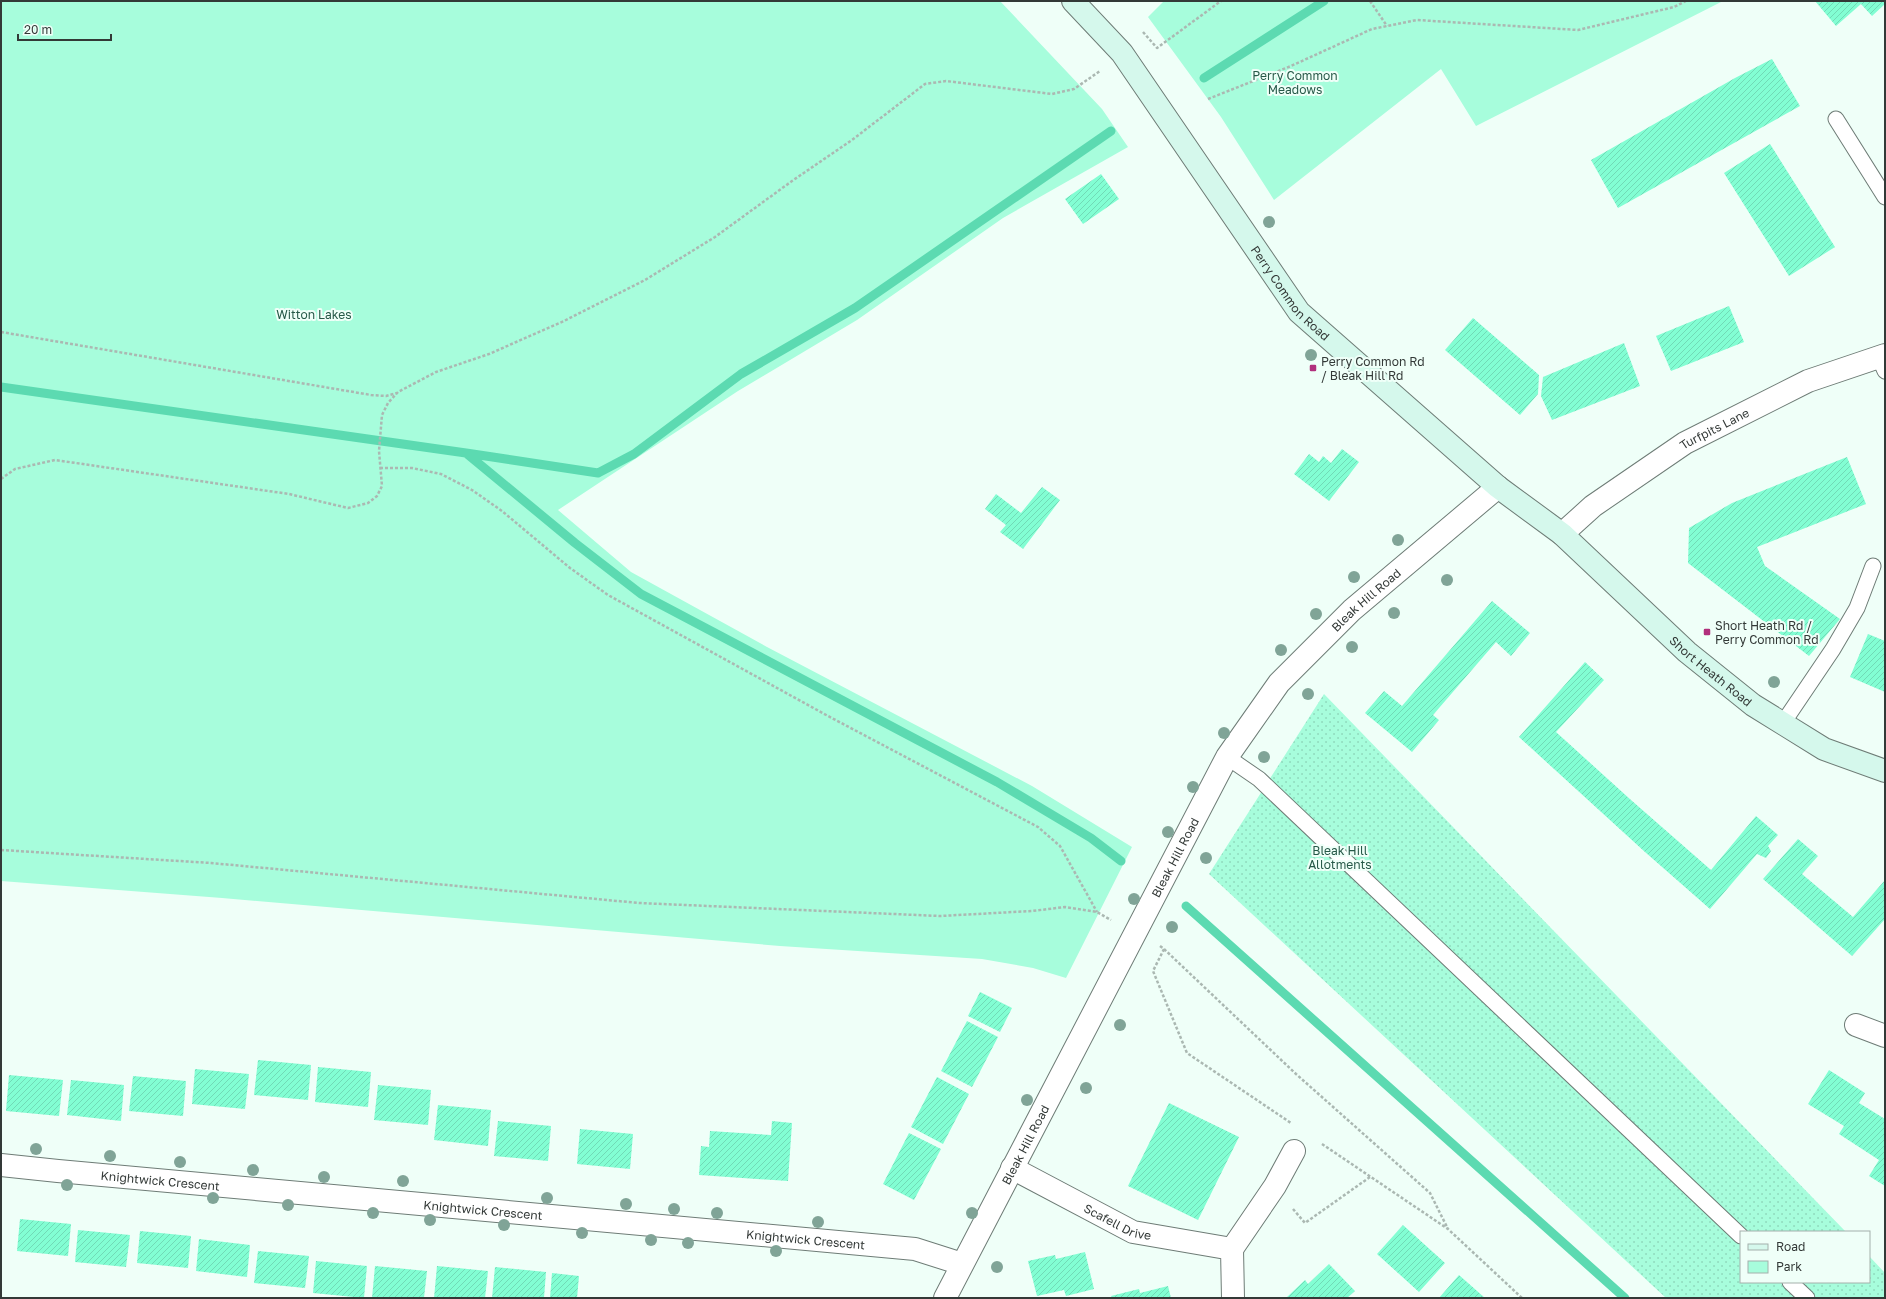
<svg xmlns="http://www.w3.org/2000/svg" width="1886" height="1299" font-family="'Golos Text',sans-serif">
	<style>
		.grass { fill: url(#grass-dots) }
		.park { fill: #a7fddc }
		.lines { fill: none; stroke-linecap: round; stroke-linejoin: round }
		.stream { stroke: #5cdab1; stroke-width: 9 }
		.building { fill: url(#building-hatch) }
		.lane-casing { stroke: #6e7c76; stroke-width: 17 }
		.street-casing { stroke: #6e7c76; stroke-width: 24 }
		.secondary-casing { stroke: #6e7c76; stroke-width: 24 }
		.path { stroke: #abb8b2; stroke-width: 2.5; stroke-dasharray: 3 2; stroke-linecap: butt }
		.lane { stroke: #fff; stroke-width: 15 }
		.street { stroke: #fff; stroke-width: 22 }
		.secondary { stroke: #d5f8ec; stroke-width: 22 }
		.tree { fill: #80a497 }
		.poi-dot { fill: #b1307d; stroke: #effff8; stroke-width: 1.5 }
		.labels { text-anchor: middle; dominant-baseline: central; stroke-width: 4; stroke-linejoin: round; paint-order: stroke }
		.park-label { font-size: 12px; fill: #265948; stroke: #effff8 }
		.street-label { font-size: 12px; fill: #333937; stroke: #effff8 }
		.poi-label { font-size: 12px; fill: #333937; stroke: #effff8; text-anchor: start }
	</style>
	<defs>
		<pattern id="grass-dots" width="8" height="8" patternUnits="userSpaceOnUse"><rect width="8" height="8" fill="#a7fddc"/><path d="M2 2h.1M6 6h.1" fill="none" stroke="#90dabd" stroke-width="1.8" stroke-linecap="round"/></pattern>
		<pattern id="building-hatch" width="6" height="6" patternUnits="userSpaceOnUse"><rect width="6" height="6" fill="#82fed3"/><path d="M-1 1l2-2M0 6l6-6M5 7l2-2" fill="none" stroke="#71dab6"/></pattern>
	</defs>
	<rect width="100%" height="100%" fill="#effff8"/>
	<path class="grass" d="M1324,694L1846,1232H1741V1282H1869V1256L1885,1273V1298H1666L1209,874Z"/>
	<path class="park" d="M1,1H1000L1102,109L1128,147L1003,218L857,320L738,391L558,510L631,572L767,647L1032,786L1132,847L1066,978L1033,968L982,959L780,946L222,898L1,881Z
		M1164,1H1723L1476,126L1441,69L1274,200L1221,117L1148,17Z"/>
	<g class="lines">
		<path class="stream" d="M1204,78L1324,1
			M1,387L466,453L575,543L641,594L997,782L1091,838L1121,861
			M466,453L598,473L634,454L741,374L855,308L1111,131
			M1186,906L1625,1298"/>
	</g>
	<path class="building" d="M1815,1H1885V4L1872,16L1861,4L1836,26Z
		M1772,59L1800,106L1618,208L1591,160L1735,78Z
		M1770,144L1835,247L1789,276L1724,173Z
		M1101,174L1119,199L1083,224L1065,199Z
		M1729,306L1744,342L1671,371L1656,336Z
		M1473,318L1539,375L1538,394L1520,415L1445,350Z
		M1624,343L1640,386L1552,420L1541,396L1543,377Z
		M1342,449L1359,462L1329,501L1294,474L1309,454L1319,462L1323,456L1331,463Z
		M1847,457L1866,504L1757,547L1765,566L1840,619L1809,656L1688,563L1689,528L1732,503Z
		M1042,487L1060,500L1023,549L1000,532L1006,525L985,509L996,494L1021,513Z
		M1492,601L1530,633L1511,656L1496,642L1433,715L1439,720L1412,752L1365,713L1384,691L1402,706Z
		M1868,634L1885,641V692L1850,677Z
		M1585,662L1604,680L1556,732L1631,800L1711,870L1756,816L1778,835L1768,846L1771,851L1766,858L1757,854L1710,909L1645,852L1519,737Z
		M1798,839L1818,856L1802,874L1853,917L1885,880V919L1852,956L1763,879Z
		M980,992L1012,1008L1000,1032L968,1016Z
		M967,1021L998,1037L972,1087L941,1071Z
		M258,1060L311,1065L308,1100L254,1095Z
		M318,1067L371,1072L368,1107L315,1102Z
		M195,1069L249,1074L245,1109L192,1104Z
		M1829,1070L1865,1093L1859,1103L1885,1119V1186L1869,1176L1879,1160L1839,1134L1844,1126L1808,1104Z
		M9,1075L63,1080L59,1116L6,1111Z
		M133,1076L186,1081L183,1116L129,1111Z
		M937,1077L969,1094L943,1144L911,1127Z
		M71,1080L124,1085L121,1121L67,1115Z
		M378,1085L431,1090L428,1125L374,1120Z
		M1169,1103L1239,1137L1198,1220L1128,1186Z
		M438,1105L491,1110L488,1146L434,1140Z
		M498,1121L551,1126L548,1161L494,1156Z
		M772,1121L792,1123L788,1181L699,1175L701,1146L709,1147L710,1131L771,1135Z
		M580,1129L633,1134L630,1169L577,1164Z
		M909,1133L941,1149L914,1200L883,1184Z
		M20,1219L71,1224L68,1256L17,1251Z
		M1403,1225L1445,1263L1419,1292L1377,1254Z
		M78,1230L130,1235L126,1267L75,1262Z
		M140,1231L191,1236L188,1268L137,1263Z
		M199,1239L250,1245L247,1277L196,1271Z
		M258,1251L309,1256L305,1288L254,1283Z
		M1085,1252L1094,1289L1066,1296L1064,1290L1037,1296L1028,1261L1055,1255L1056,1259Z
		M316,1261L367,1266L364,1298L313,1293Z
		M1329,1264L1355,1291L1347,1298H1286L1305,1280L1308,1284Z
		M375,1266L427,1271L424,1298H372Z
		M437,1266L488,1271L485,1298H434Z
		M495,1267L546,1272L544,1298H492Z
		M552,1273L579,1276L577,1298H550Z
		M1459,1275L1485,1298H1439Z
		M1168,1286L1171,1298H1112L1111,1296L1139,1289L1140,1293Z"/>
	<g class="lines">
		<g class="lane-casing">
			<path id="lane" d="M1836,119L1885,197
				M1879,357L1885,371
				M1783,723L1833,649L1857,608L1873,566
				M1227,757L1259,779L1741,1236
				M1790,1282L1807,1298"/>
		</g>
		<g class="street-casing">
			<g id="street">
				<path id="s1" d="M1562,534L1593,506L1685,443L1808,381L1885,355"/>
				<path d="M1856,1025L1885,1036"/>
				<path id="s2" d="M1,1165L58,1171L915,1249L962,1264"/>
				<path id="s3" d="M1012,1168L1133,1232L1232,1249L1233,1298"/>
				<path d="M1232,1249L1275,1186L1294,1151"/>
				<path id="s4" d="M945,1298L1227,757L1279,683L1352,610L1498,487"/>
			</g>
		</g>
		<g class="secondary-casing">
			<g id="secondary">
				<path id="s5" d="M1073,1L1122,53L1299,312L1498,487L1562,534L1687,652L1753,705L1824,749L1885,771"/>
			</g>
		</g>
		<path class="path" d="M1370,1L1387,26
			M1143,32L1157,48L1221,1
			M1208,99L1291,66L1372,29L1417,20L1578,30L1674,7L1686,1
			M1,332L371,395L386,396L397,393
			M380,468H412L441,474L472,490L502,511L570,568L608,595L828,716L1038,827L1060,846L1097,912
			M1,479L15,469L55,460L289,494L348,508L368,503L377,496L382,486L379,451L382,415L388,403L398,392L436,372L489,354L564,321L645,280L715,237L792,181L852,140L925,84L946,81L1052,94L1074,89L1100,71
			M1,850L211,863L639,903L940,916L1032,911L1065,907L1097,912L1111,920
			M1160,946L1164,949L1296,1074L1430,1193L1448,1229
			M1164,949L1153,971L1187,1053L1291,1123
			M1322,1144L1448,1229L1522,1298
			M1293,1209L1305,1223L1370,1177"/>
		<use href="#lane" class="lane"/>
		<use href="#street" class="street"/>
		<use href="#secondary" class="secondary"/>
	</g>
	<g class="tree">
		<circle cx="1269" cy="222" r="6"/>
		<circle cx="1311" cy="355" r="6"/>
		<circle cx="1398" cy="540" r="6"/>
		<circle cx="1354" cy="577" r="6"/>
		<circle cx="1447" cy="580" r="6"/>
		<circle cx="1394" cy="613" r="6"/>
		<circle cx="1316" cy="614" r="6"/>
		<circle cx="1352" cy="647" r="6"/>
		<circle cx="1281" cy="650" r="6"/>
		<circle cx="1774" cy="682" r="6"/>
		<circle cx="1308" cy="694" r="6"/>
		<circle cx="1224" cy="733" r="6"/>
		<circle cx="1264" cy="757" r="6"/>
		<circle cx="1193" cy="787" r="6"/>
		<circle cx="1168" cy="832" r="6"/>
		<circle cx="1206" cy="858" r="6"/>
		<circle cx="1134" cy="899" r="6"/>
		<circle cx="1172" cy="927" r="6"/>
		<circle cx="1120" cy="1025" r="6"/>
		<circle cx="1086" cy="1088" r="6"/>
		<circle cx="1027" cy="1100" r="6"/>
		<circle cx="36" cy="1149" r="6"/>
		<circle cx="110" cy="1156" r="6"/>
		<circle cx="180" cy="1162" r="6"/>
		<circle cx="253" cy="1170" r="6"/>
		<circle cx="324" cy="1177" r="6"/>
		<circle cx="403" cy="1181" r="6"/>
		<circle cx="67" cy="1185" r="6"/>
		<circle cx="213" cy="1198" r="6"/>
		<circle cx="547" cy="1198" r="6"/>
		<circle cx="626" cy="1204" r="6"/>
		<circle cx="288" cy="1205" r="6"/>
		<circle cx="674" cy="1209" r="6"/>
		<circle cx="373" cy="1213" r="6"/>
		<circle cx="717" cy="1213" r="6"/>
		<circle cx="972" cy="1213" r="6"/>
		<circle cx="430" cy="1220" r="6"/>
		<circle cx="818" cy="1222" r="6"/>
		<circle cx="504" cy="1225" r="6"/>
		<circle cx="582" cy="1233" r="6"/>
		<circle cx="651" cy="1240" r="6"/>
		<circle cx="688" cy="1243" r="6"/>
		<circle cx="776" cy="1251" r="6"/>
		<circle cx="997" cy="1267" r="6"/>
	</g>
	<g class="poi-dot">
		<rect x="1309" y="364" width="8" height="8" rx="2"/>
		<rect x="1703" y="628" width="8" height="8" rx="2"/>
	</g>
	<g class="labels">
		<g class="park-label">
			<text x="1295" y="75">Perry Common<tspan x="1295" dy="14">Meadows</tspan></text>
			<text x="314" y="314">Witton Lakes</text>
			<text x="1340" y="850">Bleak Hill<tspan x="1340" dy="14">Allotments</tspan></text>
		</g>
		<g class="street-label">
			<text stroke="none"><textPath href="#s5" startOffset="365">Perry Common Road</textPath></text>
			<text stroke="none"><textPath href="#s1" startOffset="186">Turfpits Lane</textPath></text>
			<text stroke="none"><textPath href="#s4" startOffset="821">Bleak Hill Road</textPath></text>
			<text stroke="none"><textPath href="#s5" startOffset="932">Short Heath Road</textPath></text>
			<text stroke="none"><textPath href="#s4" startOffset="497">Bleak Hill Road</textPath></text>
			<text stroke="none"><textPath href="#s4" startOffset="173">Bleak Hill Road</textPath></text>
			<text stroke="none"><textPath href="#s2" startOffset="160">Knightwick Crescent</textPath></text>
			<text stroke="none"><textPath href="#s2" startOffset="484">Knightwick Crescent</textPath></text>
			<text stroke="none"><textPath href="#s3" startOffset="119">Scafell Drive</textPath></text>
			<text stroke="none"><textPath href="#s2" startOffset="808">Knightwick Crescent</textPath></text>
		</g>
		<g class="poi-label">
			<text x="1321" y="361">Perry Common Rd<tspan x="1321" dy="14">/ Bleak Hill Rd</tspan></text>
			<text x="1715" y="625">Short Heath Rd /<tspan x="1715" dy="14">Perry Common Rd</tspan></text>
		</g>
	</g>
	<rect width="1886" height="1299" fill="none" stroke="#333937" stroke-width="4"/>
	<rect x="1740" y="1231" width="130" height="52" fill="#effff8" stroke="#a4b0ab"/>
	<rect x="1748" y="1244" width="20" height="6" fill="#d5f8ec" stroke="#a4b0ab"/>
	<text x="1776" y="1251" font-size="12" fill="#333937">Road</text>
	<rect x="1748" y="1261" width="20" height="12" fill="#a7fddc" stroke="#a4b0ab"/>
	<text x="1776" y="1271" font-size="12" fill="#333937">Park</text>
	<path d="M18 34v6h93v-6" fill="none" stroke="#333937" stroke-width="2"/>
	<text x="24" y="34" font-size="12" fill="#333937" stroke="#effff8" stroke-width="3" paint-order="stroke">20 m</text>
</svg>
